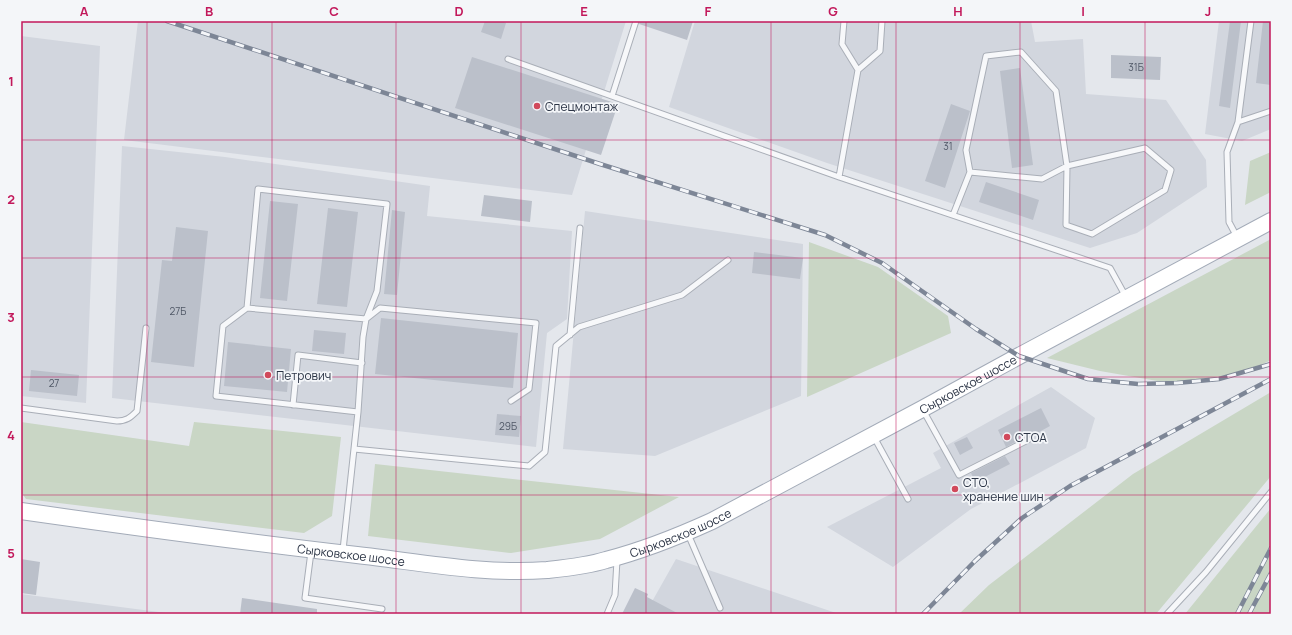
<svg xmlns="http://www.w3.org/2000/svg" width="1292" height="635" font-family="Manrope,sans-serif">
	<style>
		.built { fill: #d2d6de }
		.green { fill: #c9d6c5 }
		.building { fill: #bbc0ca }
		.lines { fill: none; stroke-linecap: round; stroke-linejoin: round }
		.lane-casing { stroke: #a9aeb7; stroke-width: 7 }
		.primary-casing { stroke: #a3abb8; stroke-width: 18 }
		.lane { stroke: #f7f8fa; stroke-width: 5 }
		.primary { stroke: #fff; stroke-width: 16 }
		.rail-casing { stroke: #7d8696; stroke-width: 4.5 }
		.rail { stroke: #f4f6f9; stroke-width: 3; stroke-dasharray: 9; stroke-linecap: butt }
		.grid { fill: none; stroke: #c2185b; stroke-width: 1; stroke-opacity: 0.55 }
		.poi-dot { fill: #d1495b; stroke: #f4f6f9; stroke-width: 1.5 }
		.labels { text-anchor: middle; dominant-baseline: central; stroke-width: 3.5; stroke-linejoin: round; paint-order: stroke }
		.number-label { font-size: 10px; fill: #4f5766 }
		.poi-label { font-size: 12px; fill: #2b3445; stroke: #f4f6f9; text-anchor: start }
		.street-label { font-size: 12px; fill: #2b3445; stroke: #f4f6f9 }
		.neatline { fill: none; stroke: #c2185b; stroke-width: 1.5 }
		.grid-label { font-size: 13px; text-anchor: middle; font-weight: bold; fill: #c2185b }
	</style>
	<rect width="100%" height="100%" fill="#e4e7ec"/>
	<path class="built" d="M138,21H626L572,195L124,140Z
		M695,21H1031L1035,42L1083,39L1086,94L1166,100L1206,160L1207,187L1137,233L1090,248L827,163L669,107Z
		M1219,21H1271V129L1242,141L1205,134Z
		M21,36L100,46L86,403L21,396Z
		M122,146L225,157L430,186L427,216L572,231L567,319L547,333L536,447L112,398Z
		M585,211L803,244L801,396L655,456L563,449Z
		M1051,387L1095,418L1086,448L971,509L893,567L827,527L941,468L933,453Z
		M676,559L839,614H645Z
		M21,594L174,614H21Z"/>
	<path class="green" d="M1271,152V192L1245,205L1250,161Z
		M1271,239V360L1241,375L1202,382L1169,383L1100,371L1047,358Z
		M809,242L878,267L948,316L951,333L807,397Z
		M1271,392V476L1156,614H959L989,585L1133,474Z
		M21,422L189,446L194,422L341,437L332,516L304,533L26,499L21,492Z
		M375,464L679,497L600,539L511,553L368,536Z
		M1271,508V614H1185Z"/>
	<path class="building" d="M485,21H500L506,23L501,39L481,32Z
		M640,21H693L687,40L639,24Z
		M1230,21H1241L1230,108L1219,106Z
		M1263,21H1271V85L1256,83Z
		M1111,55L1161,57L1160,80L1111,78Z
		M472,57L618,104L601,155L455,108Z
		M1020,68L1033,165L1012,168L1000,71Z
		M951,104L970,111L945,188L925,181Z
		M986,182L1039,200L1033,220L979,202Z
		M484,195L532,201L530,222L481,216Z
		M270,201L298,204L287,301L260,298Z
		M328,208L358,212L347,307L317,304Z
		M392,210L405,212L397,295L384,294Z
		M176,227L208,231L194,367L151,362L162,260L172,261Z
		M754,252L803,258L800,279L752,273Z
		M381,318L518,333L513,388L375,374Z
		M314,330L346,333L344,354L312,351Z
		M228,342L291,349L287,392L224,386Z
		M31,370L79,375L77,396L29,391Z
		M1041,408L1050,426L1030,437L1026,436L1006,447L998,430Z
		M497,414L521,416L519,437L495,435Z
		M967,437L973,448L960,455L954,443Z
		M1005,456L1010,464L975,482L971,473Z
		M21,559L40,562L36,595L21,593Z
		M635,588L648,594L647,597L679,614H622Z
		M242,598L317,609V614H240Z"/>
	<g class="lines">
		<g class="lane-casing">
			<path id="lane" d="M844,21L842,44L858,70
				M508,59L839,177L1110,268L1126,297
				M612,96L636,21
				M1238,122L1271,111
				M839,177L858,70L880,51L882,21
				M953,215L970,172L1042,179L1067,166L1145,148L1171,170L1165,190L1092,234L1066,225L1067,166L1056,91L1021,52L986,56L966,150L970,172
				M1237,237L1229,222L1227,152L1238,122L1251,21
				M247,308L223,326L216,396L358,412
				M570,335L580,228
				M293,405L298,355L362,363
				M21,408L117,421C126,421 130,418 137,411L146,328
				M923,410L959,475L1028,440
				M874,437L908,499
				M354,449L529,466L545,452L556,346L579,327L682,295L728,260
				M688,534L720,608
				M343,550L358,412L363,337L366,319L377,291L387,204L258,189L247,308L366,319L380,308L536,323L529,389L511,401
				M311,552L305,598L382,609
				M607,614L615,595L617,560
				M1167,614L1206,572L1271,492"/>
		</g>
		<g class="primary-casing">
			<g id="primary">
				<path id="s1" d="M21,511C133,527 245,542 357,555C419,562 485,575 547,570C566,568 587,566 606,560C641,551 679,536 712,521L922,409L1019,356L1271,221"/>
			</g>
		</g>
		<use href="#lane" class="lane"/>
		<use href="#primary" class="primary"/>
		<g class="rail-casing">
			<path id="rail" d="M167,21L600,164L825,235L882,263L976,329L1019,356L1088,379L1138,384L1177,383L1219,379L1271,364
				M923,614L975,561L1022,518L1070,486L1271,379
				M1237,614L1271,548
				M1249,614L1271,573"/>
		</g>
		<use href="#rail" class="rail"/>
	</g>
	<path class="grid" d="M147,21V614M272,21V614M396,21V614M521,21V614M646,21V614M771,21V614M896,21V614M1020,21V614M1145,21V614M21,140H1271M21,258H1271M21,377H1271M21,495H1271"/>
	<g class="poi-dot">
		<circle cx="537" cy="106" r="4"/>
		<circle cx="268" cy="375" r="4"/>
		<circle cx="1007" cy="437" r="4"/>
		<circle cx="955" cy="489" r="4"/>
	</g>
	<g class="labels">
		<g class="number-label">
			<text x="1136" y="67">31Б</text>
			<text x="948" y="146">31</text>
			<text x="178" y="311">27Б</text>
			<text x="54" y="383">27</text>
			<text x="508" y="426">29Б</text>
		</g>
		<g class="poi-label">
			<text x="545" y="106">Спецмонтаж</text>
			<text x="276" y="375">Петрович</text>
			<text x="1015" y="437">СТОА</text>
			<text x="963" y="482">СТО,<tspan x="963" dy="14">хранение шин</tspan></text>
		</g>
		<g class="street-label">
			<text stroke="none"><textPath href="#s1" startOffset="993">Сырковское шоссе</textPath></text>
			<text stroke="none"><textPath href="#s1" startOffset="669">Сырковское шоссе</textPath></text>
			<text stroke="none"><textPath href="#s1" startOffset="333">Сырковское шоссе</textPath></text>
		</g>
	</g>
	<rect width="1292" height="635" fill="none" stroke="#f4f6f9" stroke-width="44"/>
	<rect x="22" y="22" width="1248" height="591" class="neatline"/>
	<g class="grid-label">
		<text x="84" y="16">A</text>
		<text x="209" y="16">B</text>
		<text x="334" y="16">C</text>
		<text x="459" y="16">D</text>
		<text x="584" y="16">E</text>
		<text x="708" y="16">F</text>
		<text x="833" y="16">G</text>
		<text x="958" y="16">H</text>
		<text x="1083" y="16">I</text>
		<text x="1208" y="16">J</text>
		<text x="11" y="86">1</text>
		<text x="11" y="204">2</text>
		<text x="11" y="322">3</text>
		<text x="11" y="440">4</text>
		<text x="11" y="558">5</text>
	</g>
</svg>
